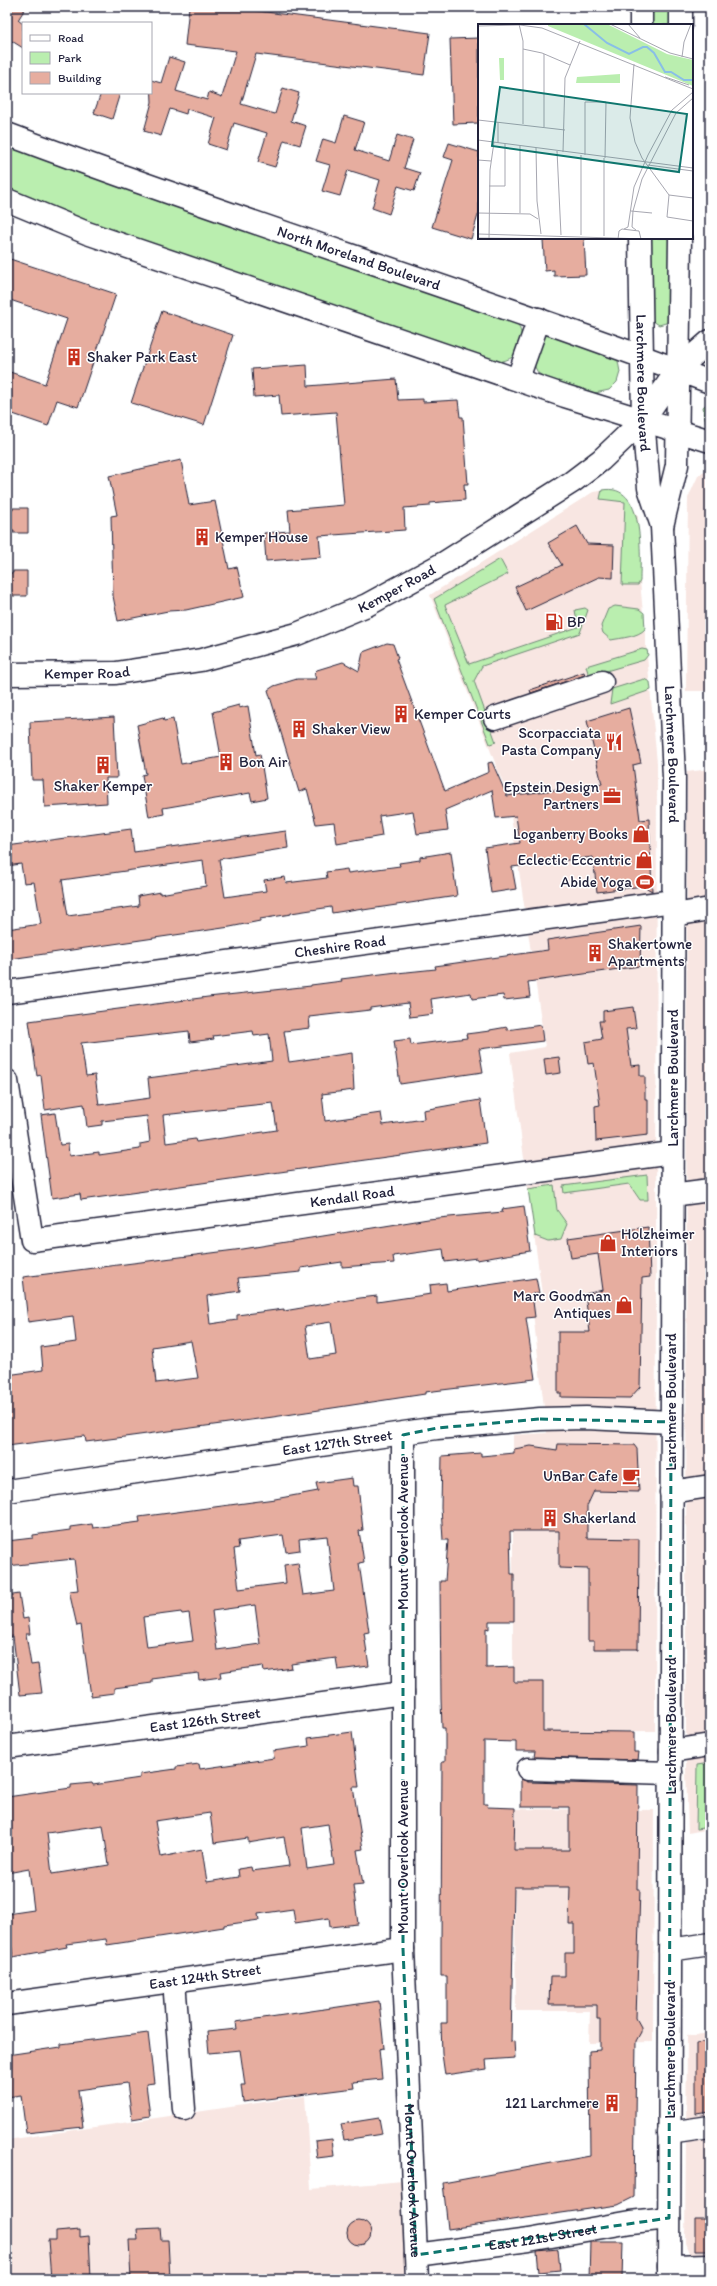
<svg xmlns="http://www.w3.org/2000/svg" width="717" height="2286" font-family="Itim,sans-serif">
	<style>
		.built { fill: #f8e6e2 }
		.green { fill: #baeeaf; stroke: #6e8875 }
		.building { fill: #e6ad9f; stroke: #22223b; fill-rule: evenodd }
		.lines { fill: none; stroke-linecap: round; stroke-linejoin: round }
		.minor-casing { stroke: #22223b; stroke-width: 25 }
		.major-casing { stroke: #22223b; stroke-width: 25 }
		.minor { stroke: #fff; stroke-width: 22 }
		.major { stroke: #fff; stroke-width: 22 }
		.marked { fill: none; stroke: #0f766e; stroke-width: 3; stroke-dasharray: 8 5; stroke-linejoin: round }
		.labels { text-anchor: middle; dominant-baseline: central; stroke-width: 3; stroke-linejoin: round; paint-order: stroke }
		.street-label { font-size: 15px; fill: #22223b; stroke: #fff }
		.poi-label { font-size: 15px; fill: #22223b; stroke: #fff; text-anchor: start }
		.inset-river { fill: none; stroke: #89bfe7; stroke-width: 2 }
		.inset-road { fill: none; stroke: #a7a7b1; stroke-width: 1 }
		.view { fill: #0f766e; fill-opacity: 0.15; stroke: #0f766e; stroke-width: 2 }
		.inset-edge { fill: none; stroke: #22223b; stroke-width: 2 }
	</style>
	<rect width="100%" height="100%" fill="#fff"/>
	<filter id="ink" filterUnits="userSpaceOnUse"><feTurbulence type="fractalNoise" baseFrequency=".025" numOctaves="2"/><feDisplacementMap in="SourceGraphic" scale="8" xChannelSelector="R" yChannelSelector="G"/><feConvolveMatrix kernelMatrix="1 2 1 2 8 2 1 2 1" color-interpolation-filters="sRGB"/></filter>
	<g filter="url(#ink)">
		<path class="built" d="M710,467V691H686L688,498L698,476Z
			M606,490L618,492L627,499L638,516L640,581L657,763L655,1731L513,1732V1435L547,1433L531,1296L542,1294L510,1053L545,1047L508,796L430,595L593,492Z
			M710,769V1829L688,1833L686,1769L687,772Z
			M514,1809L654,1810L653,2042L589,2043L590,2011H516Z
			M710,2033V2255H695L689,2253L685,2243L687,2036Z
			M305,2096L311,2189L403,2181L407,2279H7V2140Z"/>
		<path class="green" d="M652,7H673V25H652Z
			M7,142L517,322C529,346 519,360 493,363L116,234L7,192Z
			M651,238H672L669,322L659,325L653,321L650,313Z
			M551,332L609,352L618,361L620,372L617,382L609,390L595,393L549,380L538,373L534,365L543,335Z
			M710,401V426L706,423L703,407Z
			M602,490C646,482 640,556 640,581L638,585H622L625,502L600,499Z
			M500,559L508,574L445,605L469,664L578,627L575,610L585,608L588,610L580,633L482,666L474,681L496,742L490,744L434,599Z
			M615,606L639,609L644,613L645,629C638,637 621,638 611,640L603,633L601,626L608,609Z
			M642,649L647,650L648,655L644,660L589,676L586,666Z
			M644,679L650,682L651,690L610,704L612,689Z
			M647,1175L648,1200H640L629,1184L564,1193L563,1186Z
			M554,1185L557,1210L567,1224L561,1239L548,1241L535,1236L528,1189Z
			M710,1763V1827L696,1829L697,1765Z"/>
		<path class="building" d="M7,7H26L18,20L23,24V48L7,38Z
			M189,7H227L430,33L424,75L256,54L241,104L275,114L283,88L299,93L291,121L306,126L300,145L284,140L275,167L258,162L267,133L234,123L226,150L208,144L216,118L187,109L186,114L170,109L161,136L144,131L152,102L151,80L161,83L169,57L185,62L176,91L207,100L209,92L222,97L236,51L185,45Z
			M479,38V123L453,124L450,39Z
			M101,93H120L112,119L94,113Z
			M344,116L364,122L355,150L389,161L397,135L413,140L404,168L420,173L414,191L398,186L389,214L372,208L380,180L348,170L340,196L322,191L330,165L316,161L323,139L336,143Z
			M449,143L479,152V212L471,239L432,227L453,160L444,157Z
			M554,238H584L586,275L554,276V270L545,271L543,240Z
			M7,258L116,294L78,407L57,400L48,426L7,412V371L45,384L67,319L7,299Z
			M162,311L233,335L204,425L131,403Z
			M307,365L308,386L396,379L398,400L423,399V402L458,400L460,417H463L468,484H464L465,500L430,503V506L404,508L405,530L319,536L321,557L266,561L264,533L290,531L288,510L344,505L336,412L281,416L279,395L254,397L252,369Z
			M181,460L189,505L215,501L229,569L237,567L244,597L186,610L168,611L118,621L113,596L111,516L117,515L109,476Z
			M13,508H28V533H13L14,530H7V510H13Z
			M577,526L587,544L614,545L613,578L599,577L526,611L515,587L562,565L548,543Z
			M13,571H27V596H13V593H7V573H13Z
			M387,643L393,644L398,658L396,659L445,791L489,772L488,763L492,762L507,796L602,784L587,721L629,708L641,763L633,765L640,820L649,819L652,891L643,886L597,892L593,857L512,867L516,889L491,893L485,848L520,843L516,816L496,818L492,790L445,810L448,830L417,834L413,811L379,816L382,836L337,844L334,822L316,824L307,789L299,792L268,690L274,686L297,679H316L314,673L317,670L343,662L359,671L363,652Z
			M584,672L585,675L531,693L530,690Z
			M239,705V708L248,706L256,755L260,754L267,798L252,801L250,793L163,808L164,814L149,817L142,775L146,774L137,725L163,718L164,721L173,719L181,764L221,757L213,712Z
			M114,717L117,778H106L107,803L45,807L43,780H32L30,722Z
			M131,829L134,852L286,831L288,848L219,859L225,897L266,891L264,880L285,877L286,883L327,878L326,872L347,869L348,873L400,866L399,863L420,860V857L451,852L457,896L363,910V908L332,913L331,907L291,913V914L260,919V921L230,927L10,959L7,929L41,924L34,882L24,883L21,864L7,866V846ZM203,860L206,886L160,894V892L138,896L139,906L68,916L62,880Z
			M641,926L640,966L528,982L530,997L504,1000L503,995L472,999L471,993L431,999L433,1014L410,1017L408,1003L370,1008V1010L309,1017L310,1028L284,1031L289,1062L352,1053L354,1090L322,1094L325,1121L381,1113L383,1125L424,1119L423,1110L480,1100L486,1143L81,1200L80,1194L52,1198L41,1115L55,1113L60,1145L68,1144L69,1156L99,1152V1155L140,1149V1144L150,1142L147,1116L102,1121V1125L87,1127L84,1104L45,1110L41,1075L37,1076L29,1021L208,997L311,986V985L342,981L341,979L397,972V973L436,969L435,966L548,950L547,940ZM189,1031L190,1042L214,1039L213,1036L253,1031L254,1036L269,1034L272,1061L148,1078L150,1098L99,1105L95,1075L86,1076L81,1043ZM273,1103L277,1130L196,1142L195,1139L166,1143L163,1115Z
			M633,1007L636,1028L626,1029L631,1066L640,1065V1076H645V1099H648V1135L596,1141L595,1106L600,1105L594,1063L588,1064L585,1042L602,1039L599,1021H603V1011Z
			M541,1025L543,1041L479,1049L483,1072L400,1084L394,1041L410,1039L411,1045L467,1038L466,1034L490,1031V1030L507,1027V1030Z
			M559,1057L561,1073L546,1075L544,1059Z
			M524,1206L530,1251L477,1260V1258L445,1262L443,1249L393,1256L394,1263L342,1267V1262L301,1268V1272L238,1278L240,1291L207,1296L210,1324L237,1320V1315L284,1309V1311L360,1298L377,1296V1302L431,1294L430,1285L446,1283L447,1291L536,1278L539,1293L532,1294L535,1317L526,1318L535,1379L425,1392V1394L273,1417L117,1438L86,1442L85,1436L7,1446V1375L43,1370L41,1347L76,1342L73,1316L28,1322L23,1277L243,1249L428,1219L503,1212L502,1209ZM331,1322L336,1355L310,1359L305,1326ZM191,1341L198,1378L156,1383L152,1347Z
			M648,1227L650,1277L642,1278L640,1387L630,1398L561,1397V1393H558V1332H590L585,1294L603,1290L598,1254L571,1258L568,1238Z
			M558,1444L634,1445L637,1449L639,1492L594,1491L587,1506V1538L639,1539L638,1649H594V1641H588V1569L559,1568V1531H510L511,1574H514V1621H489V1629L486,1628V1668L514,1667V1682H543V1731L634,1732V1752H639L638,1760L534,1757L535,1751H516V1742L484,1741V1804H488L487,1807L515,1808L514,1850H569V1807H521V1779L528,1782L638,1785L637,1889H640L636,2018L641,2027V2032L636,2041L634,2197L618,2205L448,2229L443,2183L590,2156L589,2051L600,2050V2019H597V2005H549L550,1976H565V1953H574V1924H569L570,1887H514L511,2042L514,2041L515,2058L486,2060L487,2069L445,2075L442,2054L441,2023H447V1976H441V1945L442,1762H445V1728H442L441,1699L440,1581H445L448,1540H443L441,1507L442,1456L481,1453V1456L514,1453V1449L531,1446L557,1450Z
			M352,1478L353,1486H358L363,1530L359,1531L364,1562L359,1563L369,1632L364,1633L369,1666L338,1670L336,1658L291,1664L292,1668L264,1672L263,1666L220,1672L221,1677L199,1680L198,1673L152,1679V1683L114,1688V1693L91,1696L81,1625L77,1626L69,1591L78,1590L74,1559L7,1566V1541L33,1538V1535L70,1530V1527L92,1524L93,1528L140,1522L139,1517L275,1499L318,1491L316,1483ZM283,1535L286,1552L300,1550L299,1539L327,1536L334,1591L303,1595L298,1563L284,1565L286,1583L239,1589L234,1549L239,1548L238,1541ZM255,1605L260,1644L217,1650L212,1611ZM181,1612L182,1614L189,1613L193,1641L147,1647L143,1617Z
			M19,1594L23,1619L28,1618L30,1634H26L31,1665L38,1664L42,1693L20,1695L13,1636L7,1637V1596Z
			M352,1732L359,1787H353L363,1849L357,1850L363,1884L353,1885L358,1924L330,1927L329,1918L295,1923L293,1909L258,1914L259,1920L224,1925V1927L107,1945L106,1939L66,1944L67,1947L13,1957L7,1914L34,1910L29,1869L7,1873V1797L71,1788V1785L92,1783L93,1785L140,1778V1774L176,1769V1767L199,1764L200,1769L274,1758L273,1751L309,1746L308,1738ZM210,1813L214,1843L248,1838V1843L284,1837L289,1866L252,1871L251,1867L238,1869L239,1877L207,1882L202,1849L161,1857L155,1821ZM328,1824L334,1865L307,1869L302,1828ZM103,1825L109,1865L52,1874L47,1833Z
			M379,2001L384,2048L379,2049L382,2079L353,2082L354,2088L243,2102L241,2085H245L240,2050L209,2053L207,2032L237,2029L236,2022Z
			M148,2033L154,2083L146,2084L150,2116L132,2119L127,2083L78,2090L83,2127L26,2133L21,2095L7,2097V2055L61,2047V2044Z
			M710,2041V2112L696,2114V2043Z
			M379,2118L382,2134L344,2140L341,2124Z
			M332,2139L334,2156L317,2158L315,2141Z
			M695,2219H710V2250H695Z
			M347 2233a12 12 0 1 1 24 0a12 12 0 1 1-24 0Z
			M160,2228L161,2240H168L170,2279H131L129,2240H138L137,2229Z
			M80,2230V2237L89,2236L91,2279H51L48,2240H56V2232Z
			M590,2242H623L622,2279H589Z
			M558,2249L560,2270L539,2272L537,2251Z"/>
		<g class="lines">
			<g class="minor-casing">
				<g id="minor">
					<path d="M518,378L539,319"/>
					<path id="s1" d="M7,674L116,673L201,660L297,634L367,605L444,563L572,482L601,460L643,420L678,369L710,341"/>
					<path d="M495,718L602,682"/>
					<path d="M674,915L710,909"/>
					<path id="s2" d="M7,992L673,901"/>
					<path id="s3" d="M7,1081L32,1240L672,1153"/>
					<path d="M672,1195L710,1190"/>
					<path id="s4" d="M403,1435V1949L417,2279"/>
					<path id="s5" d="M7,1491L437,1428L540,1419L586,1418L671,1422"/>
					<path d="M671,1492L710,1486"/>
					<path id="s6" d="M7,1747L403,1693"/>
					<path d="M671,1751L710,1745"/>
					<path d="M528,1769L671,1773"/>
					<path d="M670,1950L710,1944"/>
					<path d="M174,1981L184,2109"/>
					<path id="s7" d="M7,2004L403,1949"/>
					<path d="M669,2133L710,2127"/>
					<path id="s8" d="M416,2255L529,2240L631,2222L669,2218"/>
					<path d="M669,2266L710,2265"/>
				</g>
			</g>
			<g class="major-casing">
				<g id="major">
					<path d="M641,25V7"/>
					<path d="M681,25V7"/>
					<path id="s9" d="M7,134C240,222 478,294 710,382"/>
					<path d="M7,200L87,233L565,396L710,441"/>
					<path id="s10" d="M640,238L643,420L649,488L662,526L674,777L669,2279"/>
					<path d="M662,526L677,465L680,238"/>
				</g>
			</g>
			<use href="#minor" class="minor"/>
			<use href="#major" class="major"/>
		</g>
	</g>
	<path class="marked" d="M540,1419L671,1422L669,2218L416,2255L403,1949V1435L437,1428Z"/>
	<defs>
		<g id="building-bare" transform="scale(1.38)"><path d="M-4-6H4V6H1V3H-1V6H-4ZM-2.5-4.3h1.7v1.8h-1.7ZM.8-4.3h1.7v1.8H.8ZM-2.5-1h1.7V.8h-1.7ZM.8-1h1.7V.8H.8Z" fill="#c8321e" stroke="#fff" stroke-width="2.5" paint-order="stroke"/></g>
		<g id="fuel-bare" transform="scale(1.38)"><path d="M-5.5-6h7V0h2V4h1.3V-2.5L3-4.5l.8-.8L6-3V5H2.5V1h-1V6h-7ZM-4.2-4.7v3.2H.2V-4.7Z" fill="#c8321e" stroke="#fff" stroke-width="2.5" paint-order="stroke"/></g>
		<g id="restaurant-bare" transform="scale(1.38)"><path d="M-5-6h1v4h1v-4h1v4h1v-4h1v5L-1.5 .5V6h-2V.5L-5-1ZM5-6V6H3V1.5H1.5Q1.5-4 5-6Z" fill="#c8321e" stroke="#fff" stroke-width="2.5" paint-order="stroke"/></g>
		<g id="office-bare" transform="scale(1.38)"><path d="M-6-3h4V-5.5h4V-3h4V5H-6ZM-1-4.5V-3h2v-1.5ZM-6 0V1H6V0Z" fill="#c8321e" stroke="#fff" stroke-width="2.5" paint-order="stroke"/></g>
		<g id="shop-bare" transform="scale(1.38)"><path d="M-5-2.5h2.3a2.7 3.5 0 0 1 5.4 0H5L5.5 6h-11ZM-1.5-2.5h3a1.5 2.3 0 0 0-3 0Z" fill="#c8321e" stroke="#fff" stroke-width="2.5" paint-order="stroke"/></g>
		<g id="stadium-bare" transform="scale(1.38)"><path d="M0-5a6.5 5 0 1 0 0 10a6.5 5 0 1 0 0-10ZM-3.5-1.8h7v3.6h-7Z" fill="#c8321e" stroke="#fff" stroke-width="2.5" paint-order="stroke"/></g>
		<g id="cafe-bare" transform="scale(1.38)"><path d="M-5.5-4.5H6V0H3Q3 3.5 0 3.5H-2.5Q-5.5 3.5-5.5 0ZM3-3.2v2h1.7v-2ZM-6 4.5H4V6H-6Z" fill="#c8321e" stroke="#fff" stroke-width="2.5" paint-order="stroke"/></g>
	</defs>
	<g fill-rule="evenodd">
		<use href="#building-bare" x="74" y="357"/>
		<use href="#building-bare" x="202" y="537"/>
		<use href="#fuel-bare" x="554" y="622"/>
		<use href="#building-bare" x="401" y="714"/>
		<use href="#building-bare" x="299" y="729"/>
		<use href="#restaurant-bare" x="614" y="742"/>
		<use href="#building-bare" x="226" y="762"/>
		<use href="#building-bare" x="103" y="765"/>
		<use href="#office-bare" x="612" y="796"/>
		<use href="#shop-bare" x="641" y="834"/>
		<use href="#shop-bare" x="644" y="860"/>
		<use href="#stadium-bare" x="645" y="882"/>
		<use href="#building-bare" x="595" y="953"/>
		<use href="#shop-bare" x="608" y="1243"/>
		<use href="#shop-bare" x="624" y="1305"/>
		<use href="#cafe-bare" x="631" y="1476"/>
		<use href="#building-bare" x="550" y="1518"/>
		<use href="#building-bare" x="612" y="2103"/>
	</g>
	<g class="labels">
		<g class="street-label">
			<text stroke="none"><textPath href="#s9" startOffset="373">North Moreland Boulevard</textPath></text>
			<text stroke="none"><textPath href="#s10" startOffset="145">Larchmere Boulevard</textPath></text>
			<text stroke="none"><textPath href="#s1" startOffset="404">Kemper Road</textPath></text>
			<text stroke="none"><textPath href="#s1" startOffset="80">Kemper Road</textPath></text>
			<text stroke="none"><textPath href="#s10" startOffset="519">Larchmere Boulevard</textPath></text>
			<text stroke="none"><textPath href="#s2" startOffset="336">Cheshire Road</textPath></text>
			<text transform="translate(673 1078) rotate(-90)">Larchmere Boulevard</text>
			<text stroke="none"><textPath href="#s3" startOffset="484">Kendall Road</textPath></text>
			<text transform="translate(671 1402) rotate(-90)">Larchmere Boulevard</text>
			<text stroke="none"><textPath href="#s5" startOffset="334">East 127th Street</textPath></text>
			<text transform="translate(403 1533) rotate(-90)">Mount Overlook Avenue</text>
			<text stroke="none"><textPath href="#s6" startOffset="200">East 126th Street</textPath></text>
			<text transform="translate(671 1726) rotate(-90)">Larchmere Boulevard</text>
			<text transform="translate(403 1857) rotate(-90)">Mount Overlook Avenue</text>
			<text stroke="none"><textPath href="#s7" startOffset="200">East 124th Street</textPath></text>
			<text transform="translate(670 2050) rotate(-90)">Larchmere Boulevard</text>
			<text stroke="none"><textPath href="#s4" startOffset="746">Mount Overlook Avenue</textPath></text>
			<text stroke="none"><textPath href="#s8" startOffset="128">East 121st Street</textPath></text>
		</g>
		<g class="poi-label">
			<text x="87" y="357">Shaker Park East</text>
			<text x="215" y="537">Kemper House</text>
			<text x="567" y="622">BP</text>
			<text x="414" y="714">Kemper Courts</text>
			<text x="312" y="729">Shaker View</text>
			<text x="601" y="733" text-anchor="end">Scorpacciata<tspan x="601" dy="17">Pasta Company</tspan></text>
			<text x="239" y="762">Bon Air</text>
			<text x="103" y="786" text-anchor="middle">Shaker Kemper</text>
			<text x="599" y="787" text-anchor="end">Epstein Design<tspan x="599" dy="17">Partners</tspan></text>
			<text x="628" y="834" text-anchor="end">Loganberry Books</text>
			<text x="631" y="860" text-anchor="end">Eclectic Eccentric</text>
			<text x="632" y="882" text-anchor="end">Abide Yoga</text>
			<text x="608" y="944">Shakertowne<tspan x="608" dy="17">Apartments</tspan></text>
			<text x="621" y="1234">Holzheimer<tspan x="621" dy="17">Interiors</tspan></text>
			<text x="611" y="1296" text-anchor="end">Marc Goodman<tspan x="611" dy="17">Antiques</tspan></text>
			<text x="618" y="1476" text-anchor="end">UnBar Cafe</text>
			<text x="563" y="1518">Shakerland</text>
			<text x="599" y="2103" text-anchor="end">121 Larchmere</text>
		</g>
	</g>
	<g transform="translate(478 24)">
		<rect width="215" height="215" fill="#fff"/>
		<path d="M70,0H129L189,30L215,36V62L70,2ZM21,34H26V56H22ZM142,50V59H98L99,53Z" fill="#baeeaf"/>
		<path class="inset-river" d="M106,0L129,19L151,30L165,23H169L176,29L187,48H193L206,56H215"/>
		<path class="inset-road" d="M41,0L45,17V100M132,0L192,29L215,35M150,0L162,14M0,2L42,1L64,4L215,65M45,25L64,29L92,41M204,33L206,18L213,0M156,40L152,94L157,118L164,134L191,171L189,193L215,197M187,53L211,61M0,96L87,106M20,98V119M66,103V30M0,116L215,144M42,122V189M58,124L59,177L63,210M79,127L83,211M85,128L87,54L102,17M107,131V78H128L127,134M0,136L13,137M170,141L215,147M11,162H27V120M191,171L215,174M153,187L174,189M0,189L52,190L60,195M146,205L150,203L156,163L170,131L194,86L215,68M158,206L154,203L155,187L164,155L198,89L215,74M0,210L169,215M103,211V131M126,212V134M0,214L105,215M11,215L12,146L16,118M140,215L141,207L144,205L161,207L163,215"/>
		<path class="view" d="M22,63L209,90L201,148L14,122Z"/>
		<rect width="215" height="215" class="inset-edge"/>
	</g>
	<rect width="717" height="2286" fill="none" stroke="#fff" stroke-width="24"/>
	<rect x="12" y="12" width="693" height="2262" fill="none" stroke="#22223b" stroke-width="1.5" filter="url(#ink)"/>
	<rect x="22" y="22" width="130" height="72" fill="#ffffff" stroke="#a7a7b1"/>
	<rect x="30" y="35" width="20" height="6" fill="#ffffff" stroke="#a7a7b1"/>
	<text x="58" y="42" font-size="12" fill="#22223b">Road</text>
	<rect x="30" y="52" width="20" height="12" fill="#baeeaf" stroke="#a7a7b1"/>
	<text x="58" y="62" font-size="12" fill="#22223b">Park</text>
	<rect x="30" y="72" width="20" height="12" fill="#e6ad9f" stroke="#a7a7b1"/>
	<text x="58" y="82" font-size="12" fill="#22223b">Building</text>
</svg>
